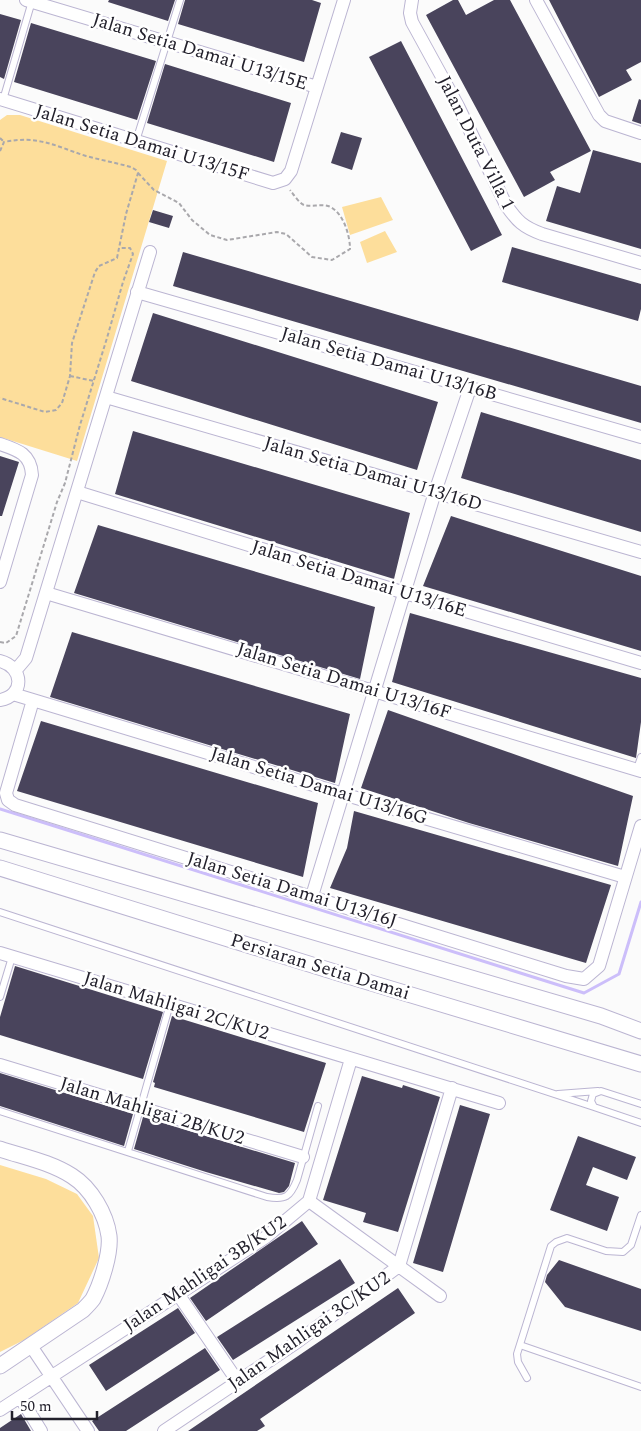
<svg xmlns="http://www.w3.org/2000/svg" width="641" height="1431" font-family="Spectral,serif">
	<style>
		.green { fill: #fdde9b }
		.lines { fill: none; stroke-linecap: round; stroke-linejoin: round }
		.stream { stroke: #ccbefa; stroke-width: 3 }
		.building { fill: #49445c }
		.service-casing { stroke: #bbb5d2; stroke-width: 8 }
		.minor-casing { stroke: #bbb5d2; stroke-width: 14 }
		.tertiary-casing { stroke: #bbb5d2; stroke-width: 17 }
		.path { stroke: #a9a8ac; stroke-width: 2; stroke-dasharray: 4 2.5; stroke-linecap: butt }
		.service { stroke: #fff; stroke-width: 6 }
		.minor { stroke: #fff; stroke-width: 12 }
		.tertiary { stroke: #fff; stroke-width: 15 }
		.labels { text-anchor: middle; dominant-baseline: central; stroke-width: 5; stroke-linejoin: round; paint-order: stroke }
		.street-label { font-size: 19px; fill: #23212c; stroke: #fff }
	</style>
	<rect width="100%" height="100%" fill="#fbfbfb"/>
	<path class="green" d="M7,115H20L167,161L77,461L0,437V120Z
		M381,197L393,220L350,235L342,207Z
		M385,231L397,252L367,263L360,242Z
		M0,1165L46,1179L77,1194L93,1216L99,1258L78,1303L24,1340L0,1352Z"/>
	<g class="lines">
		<path class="stream" d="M0,809L584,993L619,974L641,902"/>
	</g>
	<path class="building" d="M109,0H175L168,21L108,2Z
		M185,0H312L321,3L304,62L178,24Z
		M453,0H458L466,15L494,0H510L591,151L550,172L555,180L524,197L426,15Z
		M549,0H641V62L626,70L632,80L599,97Z
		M0,14L21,20L4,79L0,77Z
		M31,23L156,61L137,120L14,82Z
		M401,41L502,235L471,251L369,57Z
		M165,64L291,103L274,162L147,123Z
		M639,99L641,100V124L632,121Z
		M341,132L362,138L352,170L331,163Z
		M593,150L641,163V249L546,221L557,186L580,193Z
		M153,210L173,216L169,228L149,222Z
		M512,247L641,284V309L638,321L502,282Z
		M183,252L641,386V423L173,286Z
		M153,313L438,402L417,470L131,381Z
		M481,412L641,460V532L461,478Z
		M133,431L410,513L394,579L115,494Z
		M0,456L19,462L2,516H0Z
		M451,516L641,576V651L423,586Z
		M98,525L375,607L360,679L74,593Z
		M410,613L641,678V722L636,758L392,682Z
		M72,632L350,714L335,783L50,697Z
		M388,710L633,796L618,866L469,823L361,788Z
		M41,721L318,803L303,877L17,791Z
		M354,811L611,885L586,963L330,888L347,848Z
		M15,966L163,1012L143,1079L0,1035V1017Z
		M172,1016L326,1063L304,1132L154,1087L155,1083L153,1082Z
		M0,1073L133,1114L124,1146L0,1106Z
		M362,1076L402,1088L403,1085L440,1097L398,1232L363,1222L366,1213L323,1200Z
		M460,1105L490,1114L443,1272L413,1263Z
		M143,1117L295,1163L289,1186L284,1192L279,1193L206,1172L134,1149Z
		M578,1136L636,1157L627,1180L593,1167L586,1185L619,1197L607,1231L550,1210Z
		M302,1221L318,1244L206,1321L190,1298Z
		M340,1259L355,1283L233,1360L217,1337Z
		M559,1260L641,1289V1331L565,1307L545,1282L547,1275Z
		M398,1288L415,1313L260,1419L265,1426L257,1431H188Z
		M178,1308L195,1333L106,1391L89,1365Z
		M205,1348L220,1370L126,1431H99L92,1421Z
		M21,1414L31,1431H0V1428Z"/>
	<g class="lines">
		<g class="service-casing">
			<path id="service" d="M3,100L32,1
				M136,141L180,0
				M637,769L641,757
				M0,912L594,1107
				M0,997L12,957
				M558,1094L598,1091
				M641,1104L601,1091L593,1094L591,1101L594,1107L641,1123
				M0,1111L267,1197C286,1200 290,1197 297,1180L318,1106
				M128,1151L170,1004
				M520,1345L641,1387
				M527,1378L518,1362L517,1354L551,1246L556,1242L567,1238L606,1251L623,1252L631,1245L641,1215"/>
		</g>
		<g class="minor-casing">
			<path id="minor" d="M26,0L317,87
				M412,0L410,13L412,22L458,106L506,205C517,221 523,227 542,234L641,263
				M536,0L599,115L605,121L641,133
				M0,99L273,183L285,179L291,171L344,0
				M137,292L641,437
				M106,397L641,552
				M0,444C18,450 31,454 32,475L0,582
				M77,492L405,593L641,663
				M46,593L641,771
				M0,661C24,667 25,696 0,700
				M15,671L26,658L150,252
				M13,694L343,794L625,877
				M33,700L6,793L8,800L15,805L566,976L584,979L599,966L641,826
				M312,896L435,492L470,388
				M0,953L499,1103
				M0,1065L303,1157
				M309,1201L440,1296
				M178,1294L238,1382
				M31,1346L88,1431
				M20,1397L41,1431
				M0,1410L266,1237L309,1201L351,1059
				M164,1431L297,1342L399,1266L452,1088"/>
		</g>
		<g class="tertiary-casing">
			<path id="tertiary" d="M0,840L601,1016L641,1031
				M0,868L338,973L641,1064
				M0,1149C24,1157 50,1162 72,1176C91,1188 106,1214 109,1236C111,1253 101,1284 93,1299C90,1303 86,1307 83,1310L0,1366"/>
		</g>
		<path class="path" d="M0,138L4,142
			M0,151L4,142C38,135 55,146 86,156C101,160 116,163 131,167L136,170L138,173L126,214L117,258L99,266L95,272L72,343L70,376L62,403L56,410L45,412L0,398
			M138,173L154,190L179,203L192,220L210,235L227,240L277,232L286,234L312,257L332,260L350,249C350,235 343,211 328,206C320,204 311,207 304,205C299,203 294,195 290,190
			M70,376L94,381
			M0,642L6,643L16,636L57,502L65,483L80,425L107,338L123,282L133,254L130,248H120"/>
		<use href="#service" class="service"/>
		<use href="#minor" class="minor"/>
		<use href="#tertiary" class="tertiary"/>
	</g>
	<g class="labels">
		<g class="street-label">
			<text transform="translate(200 52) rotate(17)">Jalan Setia Damai U13/15E</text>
			<text transform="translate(142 143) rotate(17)">Jalan Setia Damai U13/15F</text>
			<text transform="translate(476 143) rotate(63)">Jalan Duta Villa 1</text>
			<text transform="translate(389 364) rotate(16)">Jalan Setia Damai U13/16B</text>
			<text transform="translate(373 474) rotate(16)">Jalan Setia Damai U13/16D</text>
			<text transform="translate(359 579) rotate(17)">Jalan Setia Damai U13/16E</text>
			<text transform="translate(344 681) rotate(17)">Jalan Setia Damai U13/16F</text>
			<text transform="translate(319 786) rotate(17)">Jalan Setia Damai U13/16G</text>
			<text transform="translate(292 890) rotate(17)">Jalan Setia Damai U13/16J</text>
			<text transform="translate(320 967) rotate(17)">Persiaran Setia Damai</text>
			<text transform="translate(176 1006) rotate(17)">Jalan Mahligai 2C/KU2</text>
			<text transform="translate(152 1111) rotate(17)">Jalan Mahligai 2B/KU2</text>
			<text transform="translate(205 1274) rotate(-34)">Jalan Mahligai 3B/KU2</text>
			<text transform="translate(309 1331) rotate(-35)">Jalan Mahligai 3C/KU2</text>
		</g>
	</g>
	<path d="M12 1411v8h85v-8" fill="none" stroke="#23212c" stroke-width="2.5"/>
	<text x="20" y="1411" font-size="15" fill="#23212c" stroke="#ffffff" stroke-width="4" paint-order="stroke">50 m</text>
</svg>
